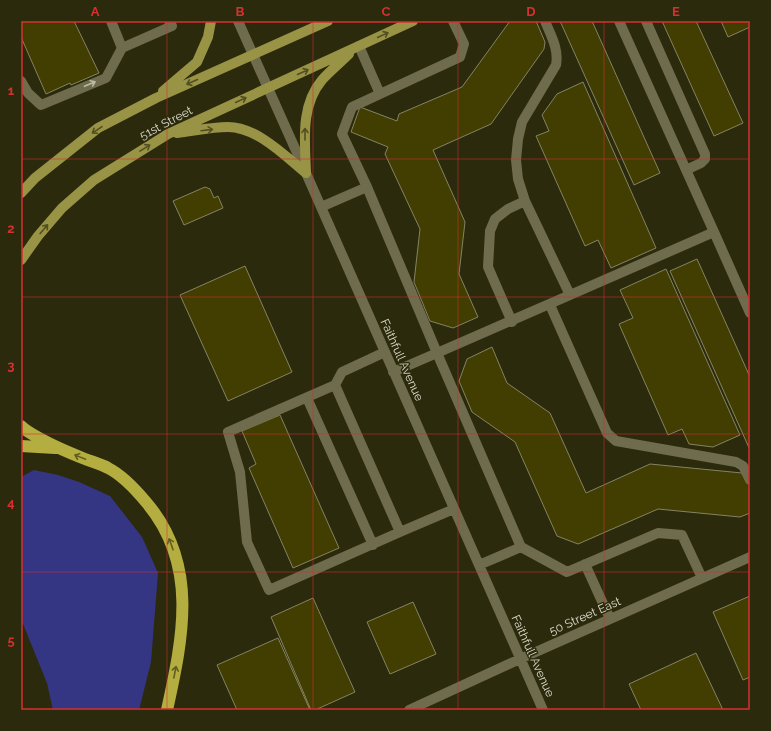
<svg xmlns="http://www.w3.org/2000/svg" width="771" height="731" font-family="Raleway,sans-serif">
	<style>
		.water { fill: #343683 }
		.building { fill: #423e01; stroke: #848363 }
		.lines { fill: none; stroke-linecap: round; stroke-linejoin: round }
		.minor { stroke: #6e6c4d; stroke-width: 10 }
		.major { stroke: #989345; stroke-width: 10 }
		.highway { stroke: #b4ad3f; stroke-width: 12 }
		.oneway { stroke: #524f21 }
		.oneway2 { stroke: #bcbba6 }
		.oneway3 { stroke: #625e21 }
		.grid { fill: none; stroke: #d63130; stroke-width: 1; stroke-opacity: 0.55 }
		.labels { text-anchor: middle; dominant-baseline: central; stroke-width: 3; stroke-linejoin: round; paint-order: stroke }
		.street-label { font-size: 12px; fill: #deddcc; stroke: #2c2a0d }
		.neatline { fill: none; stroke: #d63130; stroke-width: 1.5 }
		.grid-label { font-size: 13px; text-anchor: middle; font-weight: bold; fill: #d63130 }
	</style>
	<rect width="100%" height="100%" fill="#2c2a0d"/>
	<path class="water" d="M34,470L58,475L79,482L110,496L142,537L158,573L151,662L139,710H53L47,683L21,619V477Z"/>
	<path class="building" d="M21,21H74L99,73L71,85L70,83L46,94L21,37Z
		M510,21H536L545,42L544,49L491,124L433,150L465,222L459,274L478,317L453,328L430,321L414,282L420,229L385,154L388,147L351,132L360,107L397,121L399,114L462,87Z
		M560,21H592L660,173L634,185Z
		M662,21H696L743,123L714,136Z
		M721,21H750V27L728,37Z
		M583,82L656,248L611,268L598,240L585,246L536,136L549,131L542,115L557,94Z
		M205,187L210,189L214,198L218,196L223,208L184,225L173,201Z
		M697,259L750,377V450L670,271Z
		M245,266L292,372L228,401L180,295Z
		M666,269L740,435L713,447L689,444L682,429L668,435L619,324L633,318L620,290Z
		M492,347L507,383L550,413L586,493L650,464L742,473L747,478L750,485V513L740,517L658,509L578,544L557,536L515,442L472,412L459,381L467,359Z
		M280,415L339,548L293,568L249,468L256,464L242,431Z
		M750,596V677L743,680L713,612Z
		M313,598L355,692L315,710H311L271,617Z
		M413,602L436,654L390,674L367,622Z
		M278,638L310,710H237L217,665Z
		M696,653L723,710H641L629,684Z"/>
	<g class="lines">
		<path class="minor" d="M111,21L122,48L172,26L169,21
			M238,21L306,173L543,710
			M646,21L705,154V159L701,163L686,170
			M359,46L380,94L460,57L464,44L453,21
			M21,81L28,93L41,105L106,78L122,48
			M367,187L437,353L393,372
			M321,207L367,187L342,134L352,107L380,94
			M714,232L750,313
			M570,295L714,232L619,21
			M550,305L607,433L616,441L736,462L743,466L750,480
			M512,322L488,267L490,231L495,219L508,209L525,201
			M385,352L342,372L335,385L400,532L454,509
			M335,385L228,432L240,472L247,542L269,590L400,532
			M307,398L373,545
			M521,547L567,572L658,533L682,535L702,578
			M585,564L610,619
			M479,565L521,547L437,353L570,295L525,201L518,179L516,160L518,139L522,122L556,65C559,49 551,36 545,21
			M409,710L520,659L750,557"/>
		<path class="major" d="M163,91L197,62L208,37L211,21
			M177,133C194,131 211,127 228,127C257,127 285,156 306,173
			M306,173C305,142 300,106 322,80C330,71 340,63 349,54
			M21,193L35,178L98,128L156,98L328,21
			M21,260L38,236L62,208L94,180L168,134L413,21"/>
		<path class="highway" d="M21,426C27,432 34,435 41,439C55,447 70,453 85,459C93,462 101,464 108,468C122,475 136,490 146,502C199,564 183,637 167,710
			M21,446L55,448"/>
	</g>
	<defs><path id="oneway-shaft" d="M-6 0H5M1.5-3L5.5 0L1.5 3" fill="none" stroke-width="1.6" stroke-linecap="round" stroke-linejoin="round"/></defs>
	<g class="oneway">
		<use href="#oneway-shaft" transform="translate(383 35) rotate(-25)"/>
		<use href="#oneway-shaft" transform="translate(303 72) rotate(-24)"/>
		<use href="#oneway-shaft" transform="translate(192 82) rotate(156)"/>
		<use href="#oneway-shaft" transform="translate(241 100) rotate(-25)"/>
		<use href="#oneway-shaft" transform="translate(97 130) rotate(146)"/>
		<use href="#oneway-shaft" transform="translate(207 130) rotate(-7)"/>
		<use href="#oneway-shaft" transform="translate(305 134) rotate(-90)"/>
		<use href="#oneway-shaft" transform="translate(145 148) rotate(-32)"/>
		<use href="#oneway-shaft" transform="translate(44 229) rotate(-50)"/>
	</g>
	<use class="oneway2" href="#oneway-shaft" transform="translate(90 84) rotate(-23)"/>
	<g class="oneway3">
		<use href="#oneway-shaft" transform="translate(80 457) rotate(-158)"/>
		<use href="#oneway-shaft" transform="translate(171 544) rotate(-110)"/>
		<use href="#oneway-shaft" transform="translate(175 672) rotate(-79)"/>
	</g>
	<path class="grid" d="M167,21V710M313,21V710M458,21V710M604,21V710M21,159H750M21,297H750M21,434H750M21,572H750"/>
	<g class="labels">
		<g class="street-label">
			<text transform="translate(166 123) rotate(-28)">51st Street</text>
			<text transform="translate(402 360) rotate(66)">Faithfull Avenue</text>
			<text transform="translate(585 616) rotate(-24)">50 Street East</text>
			<text transform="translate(533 656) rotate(66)">Faithfull Avenue</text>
		</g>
	</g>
	<rect width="771" height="731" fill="none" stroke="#2c2a0d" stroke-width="44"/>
	<rect x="22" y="22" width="727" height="687" class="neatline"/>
	<g class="grid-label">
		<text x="95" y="16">A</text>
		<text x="240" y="16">B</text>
		<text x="386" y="16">C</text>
		<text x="531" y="16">D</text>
		<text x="676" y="16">E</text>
		<text x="11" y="95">1</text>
		<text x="11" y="233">2</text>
		<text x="11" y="370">3</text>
		<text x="11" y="507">4</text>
		<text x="11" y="645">5</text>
	</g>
</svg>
